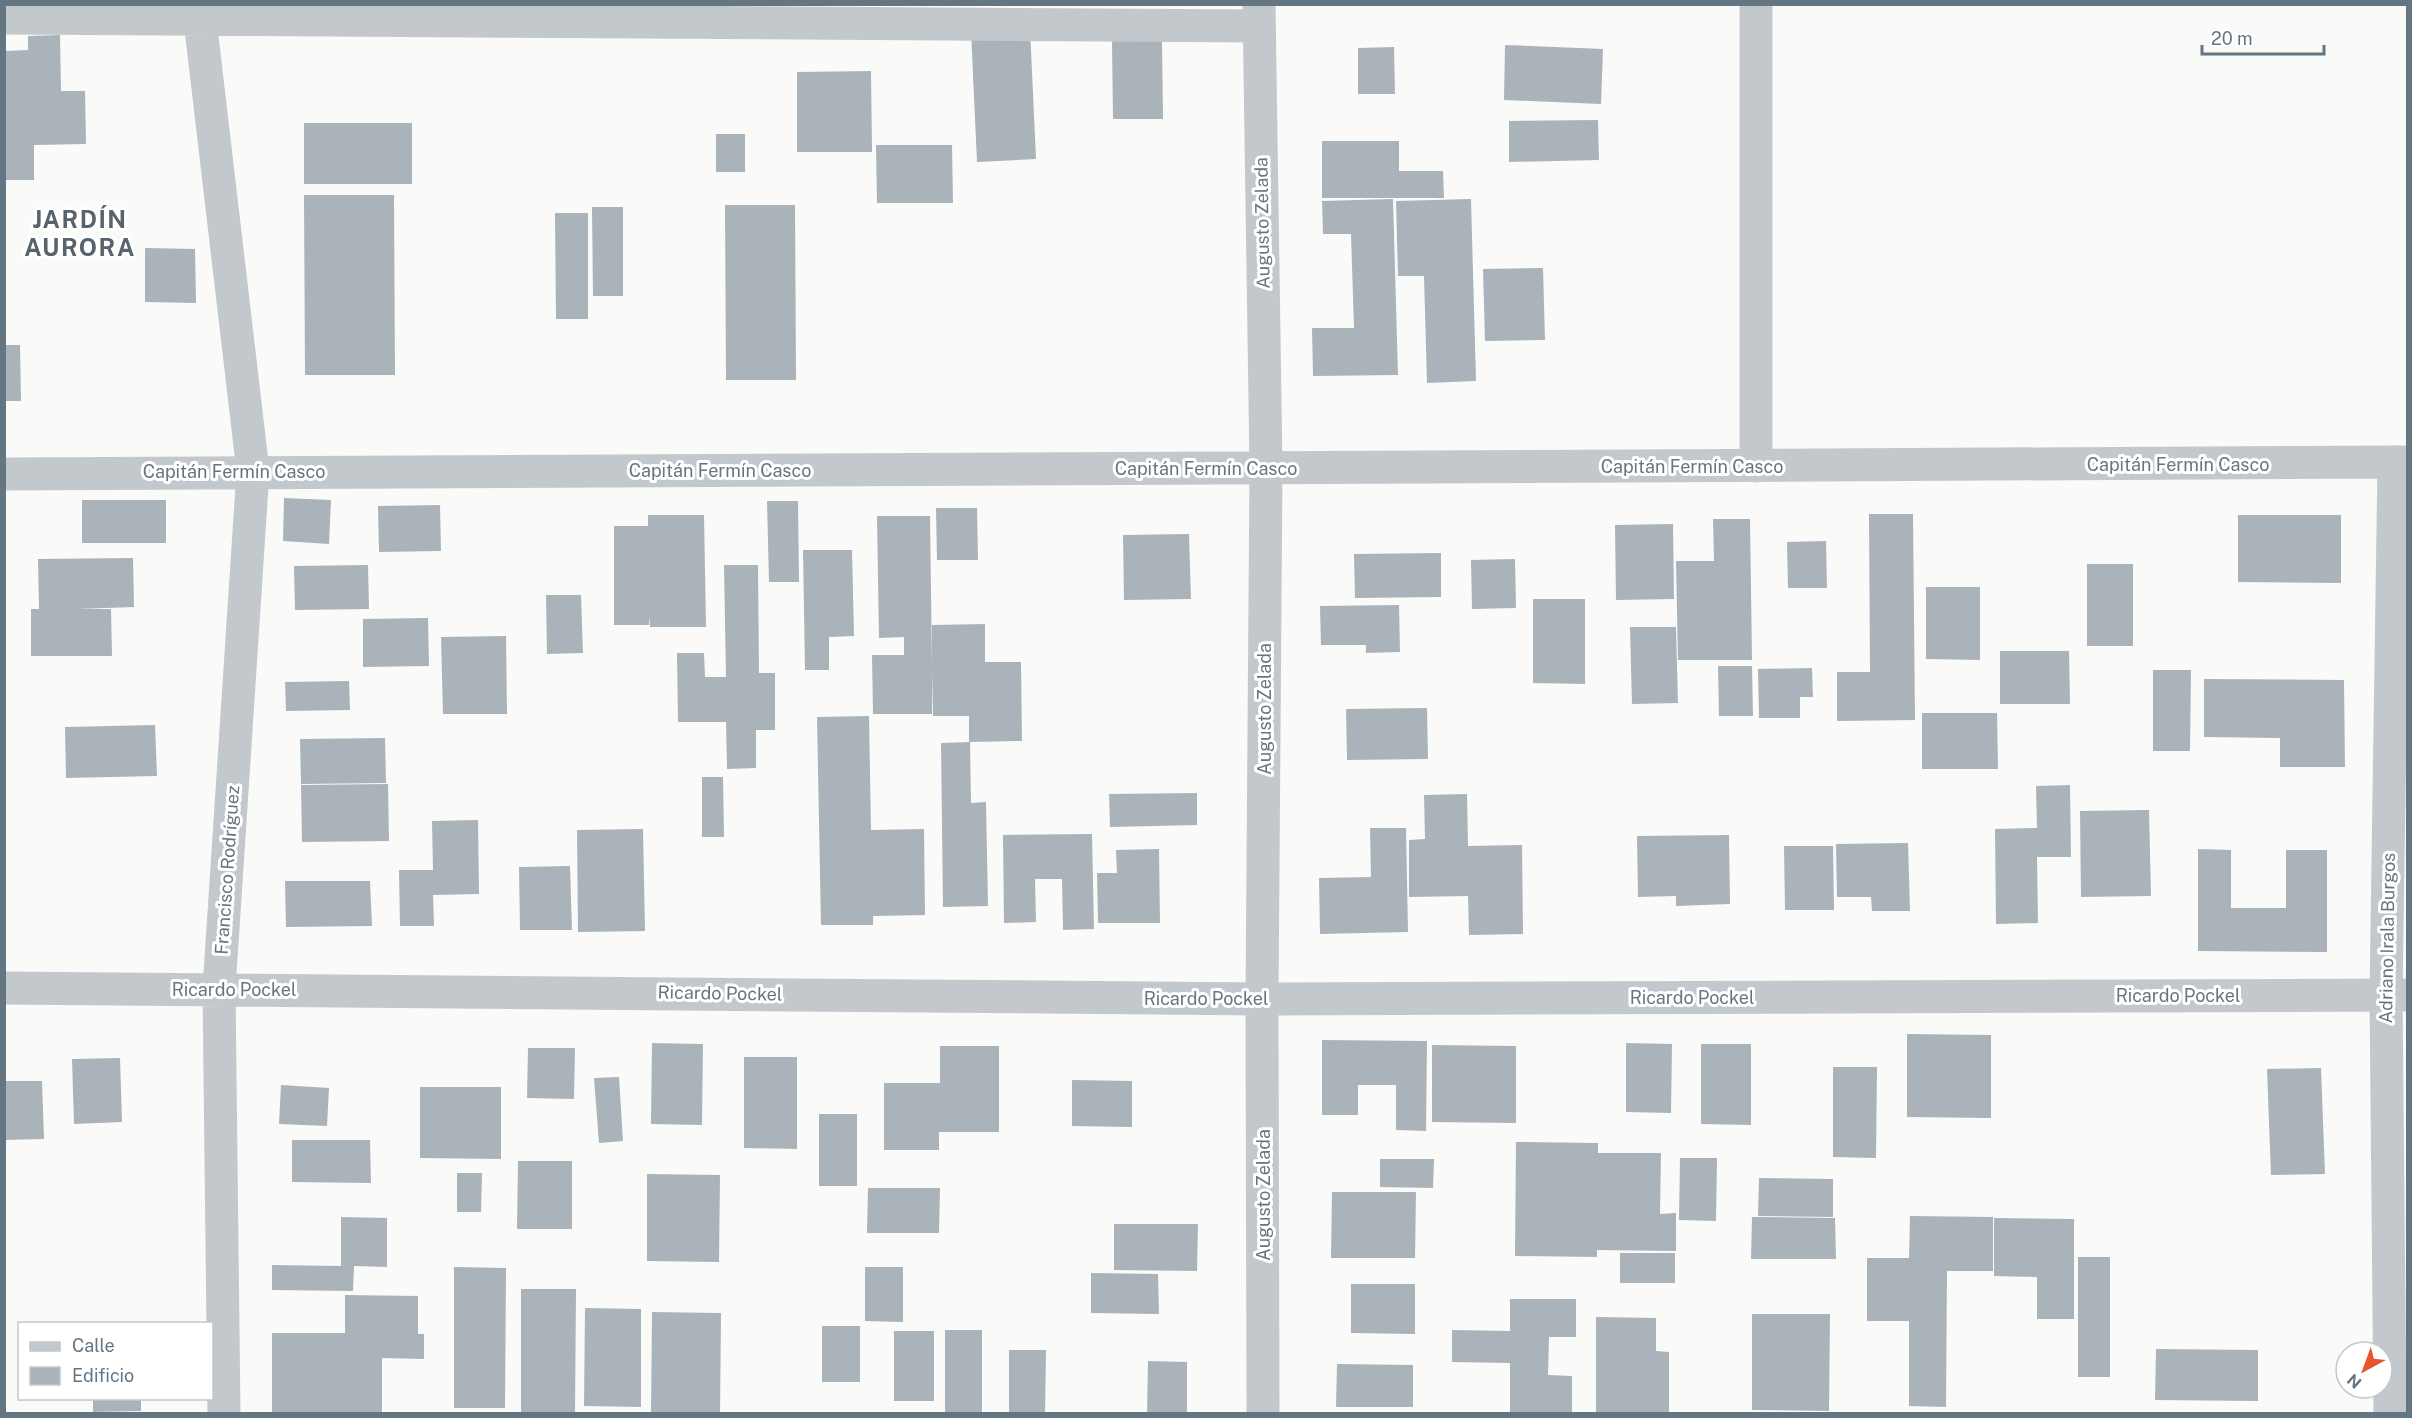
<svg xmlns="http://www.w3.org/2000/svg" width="2412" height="1418" font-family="'Public Sans',sans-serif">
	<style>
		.building { fill: #aab3b9 }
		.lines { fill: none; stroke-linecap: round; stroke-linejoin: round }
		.street { stroke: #c3c8cc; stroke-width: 33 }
		.labels { text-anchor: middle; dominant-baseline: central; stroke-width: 6; stroke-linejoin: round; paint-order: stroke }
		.street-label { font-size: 18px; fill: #657683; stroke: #fff }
		.district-label { font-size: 24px; font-weight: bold; letter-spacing: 1.5px; fill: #57646e; stroke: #fff }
	</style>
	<rect width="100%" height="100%" fill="#fafaf8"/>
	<path class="building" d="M1030,28L1036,159L977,162L971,31Z
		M60,35L61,91H85L86,144L34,145V180H4V51L28,50V36Z
		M1112,39H1162L1163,119H1113Z
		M1505,45L1603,49L1601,104L1504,100Z
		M1394,47L1395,94H1358V48Z
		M871,71L872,152H797V72Z
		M1598,120L1599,160L1509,162V121Z
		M304,123H412V184H304Z
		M716,134H745V172H716Z
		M1322,141H1399V171H1443L1444,198H1322Z
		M876,145H952L953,203H877Z
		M304,195H394L395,375H305Z
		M1393,199L1398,375L1313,376L1312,328H1354L1351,234H1323L1322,201Z
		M1471,199L1476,381L1427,383L1424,276H1398L1396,201Z
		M725,205H795L796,380H726Z
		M592,207H623V296H593Z
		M555,213H588V319H556Z
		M145,248L195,249L196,303L145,302Z
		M1543,268L1545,340L1485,341L1483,269Z
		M4,345H20L21,401H4Z
		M284,498L331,500L329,544L283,541Z
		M82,500H166V543H82Z
		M767,501H798L799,582H769Z
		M440,505L441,551L379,552L378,506Z
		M936,508H977L978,560H937Z
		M1869,514H1913L1915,720L1837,721V672H1870Z
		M648,515H704L706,627H650V616L649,625H614V526H648Z
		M2238,515H2341V583L2238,582Z
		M877,516H930L932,665V625L985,624V662H1021L1022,741L969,742V716H933V670L932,714H873L872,655H904V637L879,638Z
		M1713,519H1750L1752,660H1678L1676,561H1714Z
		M1673,524L1674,599L1616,600L1615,525Z
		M1189,534L1191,599L1124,600L1123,535Z
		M1826,541L1827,588H1788L1787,542Z
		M803,550H852L854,636L829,637V670H805Z
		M1441,553V597L1355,598L1354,554Z
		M133,558L134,607L77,609H111L112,656H31V609H39L38,559Z
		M1515,559L1516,608L1472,609L1471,560Z
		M2087,564H2133V646H2087Z
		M368,565L369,609L295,610L294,566Z
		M724,565H758L759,673H775V730H756V768L727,769L726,722H678L677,653H704L705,677H726Z
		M1926,587H1980V660L1926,659Z
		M546,595H581L583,653L547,654Z
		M1533,599H1585V684L1533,683Z
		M1399,605L1400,652L1366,653V645H1321L1320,606Z
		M428,618L429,666L363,667V619Z
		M1630,627H1676L1678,703L1632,704Z
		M506,636L507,714H443L441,637Z
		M2000,651H2069L2070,704H2000Z
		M1718,666H1752L1753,716H1719Z
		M1812,668L1813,697H1800V718H1759L1758,669Z
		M2153,670H2191L2190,751H2153Z
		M2204,679L2344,680L2345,767H2280V738L2204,737Z
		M349,681L350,710L286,711L285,682Z
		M1427,708L1428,759L1347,760L1346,709Z
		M1922,713H1997L1998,769H1922Z
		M869,716L871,830L924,829L925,915L873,916V925H821L817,717Z
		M155,725L157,776L66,778L65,727Z
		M385,738L386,783L301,784L300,739Z
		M970,742L971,803L986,802L988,906L943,907L941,743Z
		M702,777H723L724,837H702Z
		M388,784L389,841L302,842L301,785Z
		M2070,785L2071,857H2037L2038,923L1996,924L1995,829L2037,828L2036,786Z
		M1197,793V825L1110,827L1109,794Z
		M1467,794L1468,846L1522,845L1523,934L1469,935L1468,896L1409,897V840L1425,839L1424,795Z
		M2149,810L2151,896L2081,897L2080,811Z
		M478,820L479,894L433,895L434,926H400L399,870H433L432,821Z
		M1370,828H1406L1408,932L1320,934L1319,878L1371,877Z
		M643,829L645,931L578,932L577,830Z
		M1092,834L1094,929L1063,930L1062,879H1035L1036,922L1004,923L1003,835Z
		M1729,835L1730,904L1676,906V896L1638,897L1637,836Z
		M1908,843L1910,911H1872L1871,897H1837L1836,844Z
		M1784,846H1833L1834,910H1785Z
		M1159,849L1160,923H1098L1097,873H1117L1116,850Z
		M2198,849L2231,850V908H2286V850H2327V952L2198,951Z
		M570,866L572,930H520L519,867Z
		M285,881H370L372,926L286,927Z
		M1907,1034L1991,1035V1118L1907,1117Z
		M1322,1040L1427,1041L1426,1131L1396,1130V1085H1358V1115H1322Z
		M652,1043L703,1044L702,1125L651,1124Z
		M1626,1043L1672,1044L1671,1113L1626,1112Z
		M1701,1044H1751V1125L1701,1124Z
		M1432,1045L1516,1046V1123L1432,1122Z
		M940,1046H999V1132H939V1150H884V1083H940Z
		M528,1048H575L574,1099L527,1098Z
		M744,1057H797V1149L744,1148Z
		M120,1058L122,1122L74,1124L72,1059Z
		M1833,1067H1877L1876,1158L1833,1157Z
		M2321,1068L2325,1174L2271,1175L2267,1069Z
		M619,1077L623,1141L599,1143L594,1078Z
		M1072,1080L1132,1081V1127L1072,1126Z
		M4,1081H42L44,1139L4,1140Z
		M281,1085L329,1088L327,1126L279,1124Z
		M420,1087H501V1159L420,1158Z
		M819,1114H857V1186H819Z
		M292,1140H370L371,1183L292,1182Z
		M1516,1142L1598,1143V1153H1661L1660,1214L1676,1213V1251L1597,1250V1257L1515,1256Z
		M1680,1158H1717L1716,1221L1679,1220Z
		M1380,1159H1434L1433,1188L1380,1187Z
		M518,1161H572V1229H517Z
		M457,1173H482L481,1212H457Z
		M647,1174L720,1175L719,1262L647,1261Z
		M1759,1178L1833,1179V1217L1758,1216Z
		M868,1188H940L939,1233H867Z
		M1332,1192H1416L1415,1258H1331Z
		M1910,1216L1993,1217V1271H1947L1946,1407L1909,1406V1321H1867V1258H1909Z
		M341,1217L387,1218V1267L354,1266L353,1291L272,1290V1265L341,1266Z
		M1752,1217L1835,1218L1836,1259H1751Z
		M1994,1218L2074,1219V1319H2037V1277L1994,1276Z
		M1114,1224H1198L1197,1271L1114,1270Z
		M1620,1253H1675V1283H1620Z
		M2078,1257H2110V1377H2078Z
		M454,1267L506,1268L505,1408H454Z
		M865,1267H903V1322L865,1321Z
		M1091,1273L1158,1274L1159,1314L1091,1313Z
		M1351,1284H1415V1334L1351,1333Z
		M521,1289H576L575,1414H521Z
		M345,1295L418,1296V1334H424V1359L382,1358V1414L272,1413V1333H345Z
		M1510,1299H1576V1337H1549L1548,1375L1572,1376V1414H1510V1363L1452,1362V1330L1510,1331Z
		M585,1308L641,1309V1407L584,1406Z
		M652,1312L721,1313L720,1414H651Z
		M1752,1314H1830L1829,1411L1752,1410Z
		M1596,1317L1656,1318V1351L1669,1352V1414H1596Z
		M822,1326H860V1382H822Z
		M945,1330H982V1414H945Z
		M894,1331H934V1401H894Z
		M2156,1349L2258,1350V1401L2155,1400Z
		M1009,1350H1046L1045,1414H1009Z
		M1148,1361L1187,1362V1414H1147Z
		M1337,1364L1413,1365V1407H1336Z
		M93,1398H141V1411L93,1412Z"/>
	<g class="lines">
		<path class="street" d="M201,4L200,20L253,471L219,989L224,1414
			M1259,4L1266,468L1262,999L1263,1414
			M1756,4V466
			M4,18L1259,26
			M4,474L2408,462
			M4,988L1262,999L2408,995
			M2390,1414L2386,995L2394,462"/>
	</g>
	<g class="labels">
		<g class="street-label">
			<text transform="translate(1262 223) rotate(-91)">Augusto Zelada</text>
			<text x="2178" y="464">Capitán Fermín Casco</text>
			<text x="1692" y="466">Capitán Fermín Casco</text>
			<text x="1206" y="468">Capitán Fermín Casco</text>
			<text x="720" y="470">Capitán Fermín Casco</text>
			<text x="234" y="471">Capitán Fermín Casco</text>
			<text transform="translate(1264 709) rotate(-90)">Augusto Zelada</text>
			<text transform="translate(227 870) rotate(-86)">Francisco Rodríguez</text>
			<text transform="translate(2387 938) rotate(-89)">Adriano Irala Burgos</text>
			<text x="234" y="989">Ricardo Pockel</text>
			<text transform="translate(720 993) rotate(1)">Ricardo Pockel</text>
			<text x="2178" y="995">Ricardo Pockel</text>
			<text x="1692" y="997">Ricardo Pockel</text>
			<text x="1206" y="998">Ricardo Pockel</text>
			<text transform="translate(1263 1195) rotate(-90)">Augusto Zelada</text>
		</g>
		<g class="district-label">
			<text x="80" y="219">JARDÍN<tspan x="80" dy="28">AURORA</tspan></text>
		</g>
	</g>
	<rect width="2412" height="1418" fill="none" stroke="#657683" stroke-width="12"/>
	<rect x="18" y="1322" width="195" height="78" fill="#ffffff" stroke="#c1c8cd" stroke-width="1.5"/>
	<rect x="30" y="1342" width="30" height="9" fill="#c3c8cc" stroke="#c1c8cd" stroke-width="1.5"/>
	<text x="72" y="1352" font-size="18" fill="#657683">Calle</text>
	<rect x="30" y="1367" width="30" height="18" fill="#aab3b9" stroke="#c1c8cd" stroke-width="1.5"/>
	<text x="72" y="1382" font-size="18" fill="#657683">Edificio</text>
	<g transform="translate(2364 1370) rotate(221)"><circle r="28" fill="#ffffff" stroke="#c1c8cd" stroke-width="1.5"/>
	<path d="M0-4.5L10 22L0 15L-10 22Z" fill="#e4572e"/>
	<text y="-9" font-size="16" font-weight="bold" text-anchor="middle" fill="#657683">N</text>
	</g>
	<path d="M2202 45v9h122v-9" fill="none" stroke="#657683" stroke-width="3"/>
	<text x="2211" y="45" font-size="18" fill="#657683" stroke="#ffffff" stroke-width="4.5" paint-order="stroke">20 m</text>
</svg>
